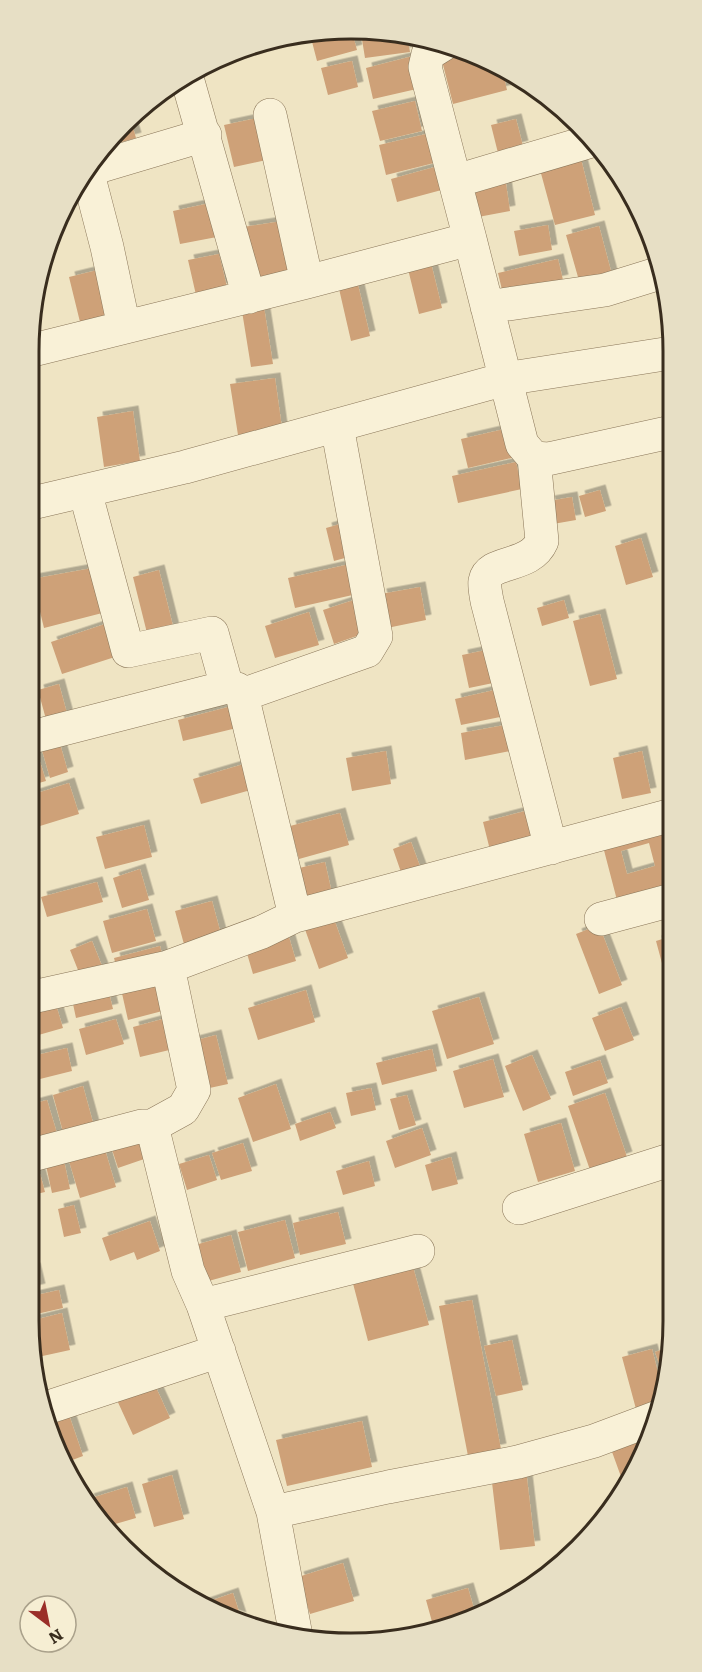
<svg xmlns="http://www.w3.org/2000/svg" width="702" height="1672" font-family="Literata,serif">
	<style>
		.building { fill: #cea178; fill-rule: evenodd; filter: url(#shadow) }
		.lines { fill: none; stroke-linecap: round; stroke-linejoin: round }
		.minor-casing { stroke: #8a7659; stroke-width: 34 }
		.minor { stroke: #f9f1d7; stroke-width: 33 }
		.rim { fill: none; stroke: #392d1e; stroke-width: 3 }
	</style>
	<defs>
		<filter id="shadow"><feDropShadow dx="5.5" dy="-5.5" stdDeviation="0" flood-color="#0004"/></filter>
	</defs>
	<rect width="100%" height="100%" fill="#efe4c3"/>
	<path class="building" d="M330,29L352,32L357,50L317,61L310,34Z
		M361,33L408,39L410,52L365,58Z
		M459,48L502,69L507,90L453,104L440,53Z
		M413,56L421,88L373,99L366,68Z
		M352,61L358,87L328,95L321,68Z
		M415,101L422,131L380,141L372,111Z
		M262,117L271,159L234,167L224,125Z
		M516,119L523,146L498,153L491,125Z
		M131,121L136,138L104,147L108,139Z
		M439,131L446,160L386,175L379,145Z
		M580,155L595,215L555,225L539,166Z
		M442,165L449,188L397,202L391,179Z
		M505,177L510,211L478,217L473,182Z
		M215,202L222,236L180,244L173,211Z
		M289,220L297,270L251,278L243,227Z
		M548,225L552,250L519,256L514,231Z
		M599,226L612,275L580,284L566,235Z
		M219,254L227,287L196,295L188,260Z
		M430,259L442,308L419,314L407,265Z
		M558,259L563,280L503,294L498,273Z
		M106,268L116,313L80,322L69,277Z
		M356,276L370,336L351,341L337,280Z
		M263,301L273,364L251,367L241,305Z
		M275,378L282,428L238,435L230,384Z
		M133,411L140,461L104,467L97,417Z
		M513,427L520,456L468,468L461,439Z
		M516,462L522,489L458,503L452,476Z
		M600,490L606,511L585,517L579,496Z
		M572,497L576,520L553,524L549,501Z
		M351,521L359,554L334,561L326,528Z
		M641,538L653,577L626,585L615,546Z
		M350,564L357,594L295,608L288,578Z
		M98,567L110,611L44,628L32,579Z
		M159,570L174,630L148,637L133,577Z
		M420,587L426,620L387,628L381,594Z
		M357,599L368,632L334,644L323,610Z
		M564,600L569,618L542,626L537,608Z
		M309,612L319,645L275,658L265,626Z
		M600,614L617,679L590,686L573,621Z
		M108,623L118,656L62,674L51,642Z
		M491,649L498,682L469,688L462,655Z
		M59,684L68,717L47,723L38,690Z
		M499,689L505,716L461,725L455,699Z
		M240,704L245,726L183,741L178,720Z
		M505,725L510,751L465,760L461,733Z
		M58,737L68,772L50,778L40,743Z
		M35,746L46,781L28,786V748Z
		M386,751L391,784L352,791L346,758Z
		M642,751L651,793L622,799L613,758Z
		M254,761L261,787L201,804L193,779Z
		M69,783L79,814L40,826L31,795Z
		M533,809L540,835L490,850L483,822Z
		M340,813L349,845L299,859L290,826Z
		M672,816V890L618,904L600,835ZM649,843L655,866L627,874L621,851Z
		M144,825L152,857L105,869L96,837Z
		M411,842L421,869L402,875L393,849Z
		M325,862L333,898L306,903L299,868Z
		M140,869L149,900L122,908L113,878Z
		M97,882L103,902L47,917L41,897Z
		M212,901L222,938L185,948L175,911Z
		M330,908L348,958L319,969L301,918Z
		M147,909L156,941L112,953L103,921Z
		M599,925L622,985L599,994L576,934Z
		M672,936L673,964L663,967L656,941Z
		M289,937L296,961L253,974L246,950Z
		M92,941L104,971L82,980L70,950Z
		M160,946L165,965L119,977L114,958Z
		M28,960L37,990L28,992Z
		M163,979L170,1009L128,1020L121,989Z
		M106,981L113,1009L76,1018L70,990Z
		M306,990L315,1022L258,1040L248,1008Z
		M53,995L63,1028L28,1038V1002Z
		M479,997L494,1044L447,1059L432,1011Z
		M621,1007L634,1040L605,1051L592,1018Z
		M174,1016L182,1047L140,1057L133,1027Z
		M116,1019L124,1044L86,1055L79,1029Z
		M216,1035L228,1084L205,1089L193,1041Z
		M67,1048L72,1071L28,1082V1057Z
		M432,1049L437,1071L382,1085L376,1063Z
		M532,1055L551,1099L523,1111L505,1066Z
		M493,1059L504,1097L464,1108L453,1071Z
		M600,1060L608,1083L573,1096L565,1072Z
		M276,1084L291,1129L253,1142L238,1098Z
		M83,1086L95,1130L65,1139L53,1095Z
		M371,1088L376,1110L351,1116L346,1093Z
		M605,1093L627,1157L590,1170L568,1106Z
		M407,1095L416,1125L399,1130L390,1099Z
		M47,1100L59,1140L38,1147L28,1115V1105Z
		M330,1112L336,1128L300,1141L295,1124Z
		M561,1123L575,1171L538,1182L524,1134Z
		M422,1128L431,1155L395,1168L386,1141Z
		M141,1129L150,1157L118,1168L109,1140Z
		M103,1143L116,1187L80,1198L67,1154Z
		M243,1143L252,1171L221,1180L212,1153Z
		M209,1155L217,1180L187,1190L179,1164Z
		M63,1156L70,1189L52,1193L45,1161Z
		M451,1157L458,1184L432,1191L425,1165Z
		M369,1161L375,1186L343,1195L336,1171Z
		M37,1163L45,1192L28,1196V1165Z
		M74,1205L81,1233L64,1237L58,1209Z
		M338,1212L346,1244L300,1255L293,1223Z
		M285,1220L295,1258L248,1271L238,1232Z
		M150,1221L160,1251L137,1260L134,1252L110,1261L102,1238Z
		M231,1235L241,1272L205,1282L195,1245Z
		M410,1256L429,1325L368,1341L350,1272Z
		M35,1268L40,1289L28,1292V1270Z
		M59,1290L63,1308L28,1316V1297Z
		M472,1300L501,1449L468,1456L439,1306Z
		M62,1313L70,1350L38,1357L30,1321Z
		M512,1340L523,1390L496,1396L484,1346Z
		M669,1347L664,1377L655,1352Z
		M652,1349L662,1388L660,1402L636,1409L622,1357Z
		M153,1381L170,1418L133,1435L116,1398Z
		M68,1412L83,1456L67,1462L55,1440L47,1419Z
		M362,1421L372,1467L287,1486L276,1440Z
		M635,1427L643,1449L624,1485L607,1438Z
		M526,1470L535,1546L500,1550L491,1474Z
		M172,1475L184,1519L154,1527L142,1484Z
		M127,1487L136,1518L105,1527L88,1499Z
		M343,1563L354,1601L310,1614L298,1577Z
		M468,1588L475,1612L434,1629L426,1600Z
		M233,1593L241,1618L201,1604Z"/>
	<g class="lines">
		<g class="minor-casing">
			<path id="minor" d="M444,44L428,54L425,67L470,239
				M187,78L249,297
				M270,115L307,282
				M91,169L205,135
				M88,174L107,247L124,327
				M456,181L595,140
				M487,307L605,290L660,273
				M29,351L307,282L470,239L522,444L534,458L548,459L671,432
				M534,458L542,541C530,569 489,559 485,581C484,586 486,595 487,601L551,848
				M85,491L128,651L212,633L227,687
				M28,504L185,467L505,379L671,353
				M242,695L367,651L376,636L337,426
				M28,738L227,687L237,689L242,695L295,916
				M601,919L672,900
				M28,998L168,967L262,932L295,916L672,815
				M152,1126L183,1109L194,1090L168,967
				M28,1156L142,1126H152L188,1271L203,1305L273,1512
				M519,1208L673,1159
				M203,1305L418,1251
				M43,1409L219,1351
				M296,1636L273,1512L388,1487L518,1462L594,1441L658,1417"/>
		</g>
		<use href="#minor" class="minor"/>
	</g>
	<path d="M0 0H702V1672H0ZM351 39H351A312 312 0 0 1 663 351V1321A312 312 0 0 1 351 1633H351A312 312 0 0 1 39 1321V351A312 312 0 0 1 351 39Z" fill="#e7dfc5" fill-rule="evenodd"/>
	<path class="rim" d="M351 39H351A312 312 0 0 1 663 351V1321A312 312 0 0 1 351 1633H351A312 312 0 0 1 39 1321V351A312 312 0 0 1 351 39Z"/>
	<g transform="translate(48 1624) rotate(148)"><circle r="28" fill="#f6eed3" stroke="#aaa18b" stroke-width="1.5"/>
	<path d="M0-4.5L10 22L0 15L-10 22Z" fill="#9a2e28"/>
	<text y="-9" font-size="16" font-weight="bold" text-anchor="middle" fill="#392d1e">N</text>
	</g>
</svg>
